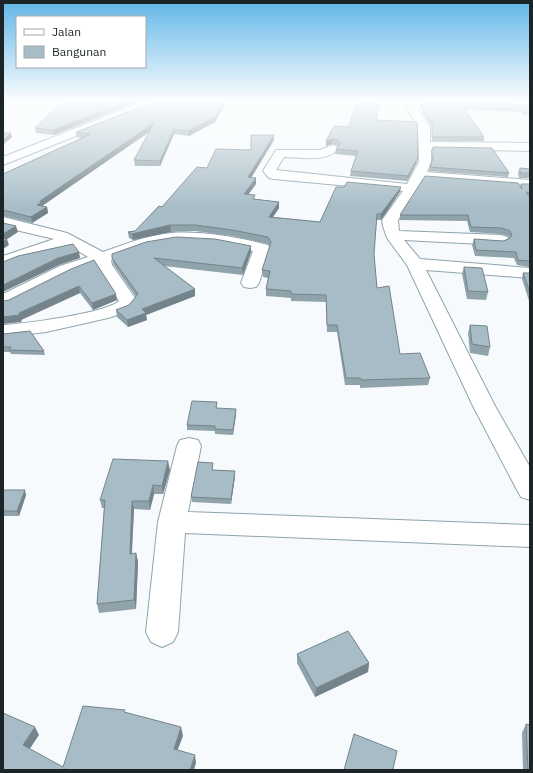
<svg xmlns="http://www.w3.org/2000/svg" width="533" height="773" font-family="'IBM Plex Sans',sans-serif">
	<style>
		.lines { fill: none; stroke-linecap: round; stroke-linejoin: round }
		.minor-casing { stroke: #8fa4ae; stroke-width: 2 }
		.minor { fill: #fff; fill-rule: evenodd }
		.wall { fill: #90a2aa }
		.shaded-wall { fill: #75848b }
		.building { fill: #a7bcc6; stroke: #75848b }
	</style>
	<rect width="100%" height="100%" fill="#f6fafc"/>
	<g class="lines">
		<g class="minor-casing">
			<path id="minor" d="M145,101H160L159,103L3,165V157Z
				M402,101H412L428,124L430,126V142L530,143V151L431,149V162L427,172L530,180V188L423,179L398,220L399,231L501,235L507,237L509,240L507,243L501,245L404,240L420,259L530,268V278L426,270L495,406L530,467V500L521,497L517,490L473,406L407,265L387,238L383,226L382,220L403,191L274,179L269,178L263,171L276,150H320L332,145L336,146L338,149C327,163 299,157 284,157L276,170L407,184L419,162L418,126Z
				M475,101H530V107L480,104Z
				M3,217L67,233L103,252C125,244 148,235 171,233C202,231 237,237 268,245L270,248L259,283L256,287L250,288L244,287L241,283L253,251C221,244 184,238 152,246C138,249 124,256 111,260L112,265L137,301L130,311L108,318L46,332L3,337V325C23,324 107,313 119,301L96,265L72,274L10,305L3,307V294L60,266L88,257L68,245L3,267V256L54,239L3,227Z
				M189,438L198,440L201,446L188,512L530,525V547L185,533L178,632L173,642L162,647L151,642L146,632L158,522L177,446L180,440Z"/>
		</g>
		<use href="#minor" class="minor"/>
	</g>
	<path class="wall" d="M63,101L54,135L36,133L35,128Z
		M156,101H227L215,122L189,136L174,134L160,166H135L134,160L150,131L42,206L47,207L48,213L32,223L3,216V174L82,138L76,137V132Z
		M418,101H479L481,102L530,105V116L523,115L522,112L465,110L484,137V141H432V126L423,114Z
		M376,120L417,162L407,181L350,176L351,171L356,156L335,154L336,149L338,146L337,145L332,144L326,146V141L349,127Z
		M274,135V140L251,178H256V184L248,195L255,199L279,202V208L273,217L320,222L400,192L381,220H376L374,254L377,288L400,354L430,378L428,385L360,388V385H345L337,332H327L326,302L291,301V298L266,296V289L268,278L263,277L262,270L270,246L268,244L232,236L195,231L171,232L133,240L129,238L128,232L135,231L207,168L251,150Z
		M433,147L509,173L508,177L429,171L430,167L432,160Z
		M520,168L530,169V178H519L518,173Z
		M521,184H530V267L517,265L514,258L475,256L472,245L474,239L503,241L509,238L508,236L501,234L470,232L467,221L400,220V215L520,187Z
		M251,252L243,275L164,266L195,289V296L146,315L147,320L128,327L117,317L116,310L129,305L136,297L113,264L112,254Z
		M464,267L488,292L486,300L467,299L462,274Z
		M71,269L117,300L93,310L80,293L21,320L22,322L9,300Z
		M523,273H530V304L522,279Z
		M470,325L490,347L488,356L470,353L468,333Z
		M3,334L44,351L45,355L11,354L10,352H3Z
		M217,407V408L236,414L233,435L215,434V431L187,430V425Z
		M214,468L213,470L235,476L231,504L192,502L191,497Z
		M170,470L163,494H154L150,510L134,509L132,554L136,553L138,562L136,609L99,613L97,604L104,508H102L100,500Z
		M3,490L26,495L19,516H3Z
		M297,654L369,663L368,672L315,697L297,663Z
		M526,724L530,770H523L522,733Z"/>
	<path class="shaded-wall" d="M128,101H140L54,135L53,130Z
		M224,101H227L215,122L189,136L188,131Z
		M154,123L155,128L42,206L37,205L40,201Z
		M174,129V134L160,166V161Z
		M11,133L12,137L3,145V141Z
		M274,135V140L248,183V177Z
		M333,139L332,144L326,146V141Z
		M418,157L417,162L407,181L408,176Z
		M256,178V184L244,200V194Z
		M401,187L400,192L381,220V214Z
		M279,202V208L269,223V217Z
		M47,207L48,213L32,223L31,217Z
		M170,225L171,232L133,240L132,234Z
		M16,226L18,232L3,242V234Z
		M7,239L9,245L3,249V242Z
		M251,246V252L243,275L242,268Z
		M79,252L80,258L59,265L3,292V285L58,258Z
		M79,286L80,293L21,320L22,322L3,324V317L19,313Z
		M195,289V296L146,315L147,320L128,327L127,320L142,309Z
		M116,294L117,300L93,310L92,303Z
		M236,409V414L233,435V430Z
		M168,461L170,470L163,494L162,486Z
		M235,471V476L231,504V499Z
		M153,485L154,494L150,510L149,501Z
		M25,490L26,495L19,516L17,511Z
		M132,501L134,509L131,563L130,554Z
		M136,553L138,562L136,609L134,600Z
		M369,663L368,672L315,697L316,688Z
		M35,727L39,735L27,753L23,745Z
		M181,727L183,736L175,757L174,749Z
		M195,755L196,763L194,770H190Z"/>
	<path class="building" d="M63,101H128L53,130L35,128Z
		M156,101H224L215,117L188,131L174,129L160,161L134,160L154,123L40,201L41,203L37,205L47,207L31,217L3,210V174L91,134L76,132Z
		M356,101H380L376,120L417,122L418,157L408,176L351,171L358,151L336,149L340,144L338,140L333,139L326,141L334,126L349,127Z
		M420,101H479L481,102L530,105V112H524L523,109L462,106L484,137H432V122L424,111Z
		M3,133H11L3,141Z
		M251,135H274L248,177L256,178L244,194L255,195L253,199L279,202L269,217L320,222L336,187H344L347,182L401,187L381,214H377L374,254L377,288L389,286L400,354L420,353L430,378L361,380L360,378H346L337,325H327L326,295L291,294V291L266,289L270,271L262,270L271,242L268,237L232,230L195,225H170L132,234L128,232L135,231L159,206L162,207L197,167L207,168L216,149L251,150Z
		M433,147L492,148L509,173L430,167L433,158Z
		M520,168L530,169V173H520Z
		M425,176L518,183L522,189L521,184H530V193L526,192L530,198V261L518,260L516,252L476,250L474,239L503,241L509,239L512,235L510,231L502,228L471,227L468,215H400Z
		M3,223L16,226L3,234Z
		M176,237L215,239L251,246L242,268L154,258L195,289L142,309L146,313L127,320L116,310L129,305L138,294L112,258V254L146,242Z
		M3,238L7,239L3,242Z
		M73,244L79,252L58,258L3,285V262L18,256Z
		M94,260L116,294L92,303L79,286L19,313L20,315L3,317V301L9,300L71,269Z
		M464,267L482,268L488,292L468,291Z
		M523,273H530V292Z
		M470,325L487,326L490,347L472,344Z
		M30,331L44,351L9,350L11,347H3V334Z
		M192,401L217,402L216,408L236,409L233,430L215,429V426L187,425Z
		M113,459L168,461L162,486L153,485L149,501H132L130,554L136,553L134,600L97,604L105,500H100Z
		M198,462L213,463L212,470L235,471L231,499L191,497Z
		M3,490H25L17,511H3Z
		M348,631L369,663L316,688L297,654Z
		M83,706L125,710L124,712L181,727L174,749L195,755L190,770H73L63,769V770H3V713L35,727L23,745L63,767Z
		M526,724L530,725V770H528Z
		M354,734L397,751L393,769L395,770H344Z"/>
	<linearGradient id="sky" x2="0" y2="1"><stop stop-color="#60b6e8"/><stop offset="0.48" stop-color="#fbfdfe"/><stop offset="1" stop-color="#fbfdfe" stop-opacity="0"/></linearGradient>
	<rect width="533" height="209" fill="url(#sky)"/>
	<rect width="533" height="773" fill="none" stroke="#1b2427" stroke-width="8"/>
	<rect x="16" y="16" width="130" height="52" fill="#ffffff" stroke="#a4a7a9"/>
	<rect x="24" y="29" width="20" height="6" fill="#ffffff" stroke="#a4a7a9"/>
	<text x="52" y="36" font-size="12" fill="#1b2427">Jalan</text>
	<rect x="24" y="46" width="20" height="12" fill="#a7bcc6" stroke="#a4a7a9"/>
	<text x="52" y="56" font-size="12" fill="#1b2427">Bangunan</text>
</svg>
